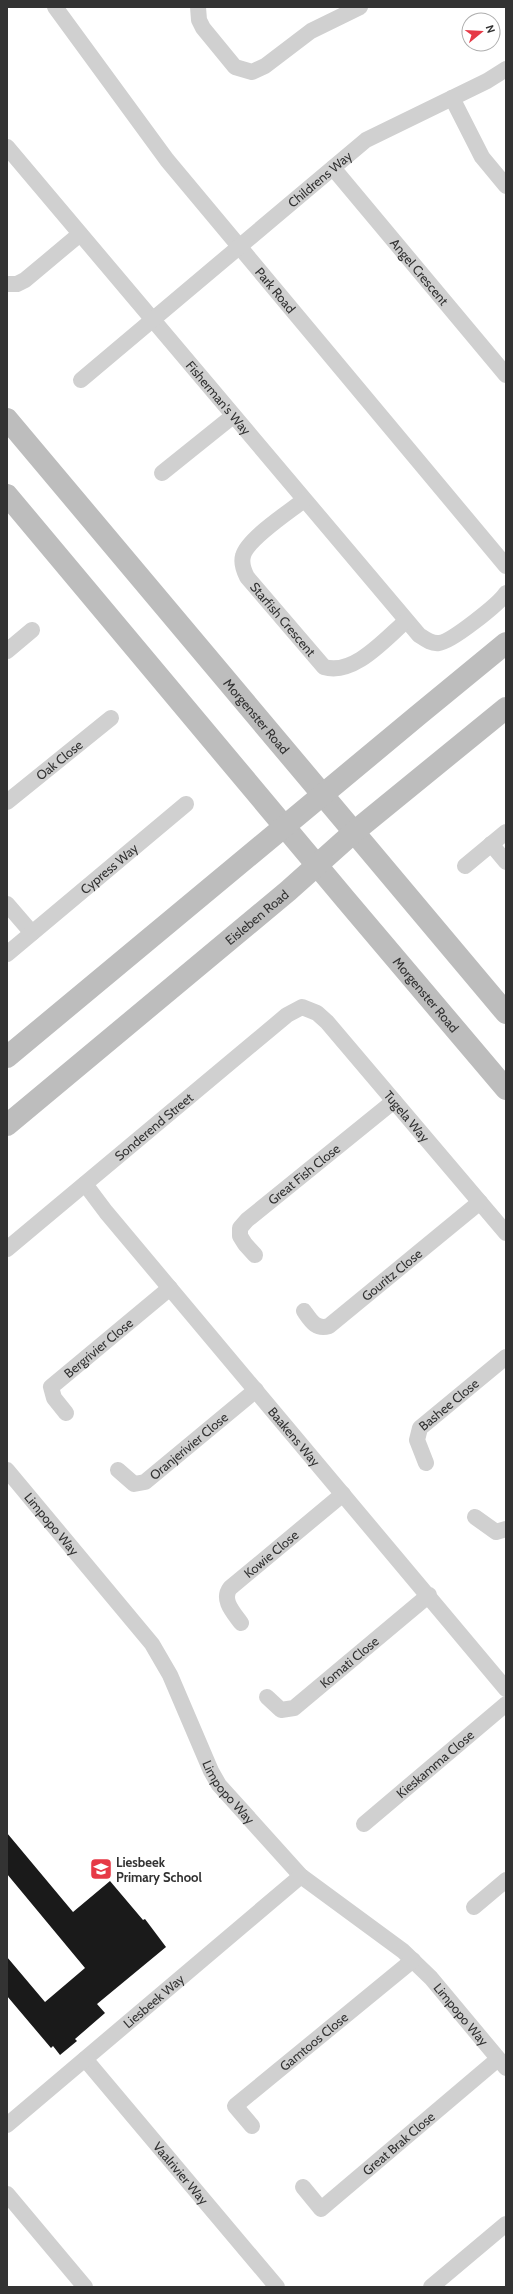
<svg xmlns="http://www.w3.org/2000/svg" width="513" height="2294" font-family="Cabin,sans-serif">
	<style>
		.building { fill: #1a1a1a }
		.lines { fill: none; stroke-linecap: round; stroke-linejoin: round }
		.minor { stroke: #d0d0d0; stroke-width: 16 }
		.secondary { stroke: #bdbdbd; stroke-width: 22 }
		.labels { text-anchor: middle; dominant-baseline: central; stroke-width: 4; stroke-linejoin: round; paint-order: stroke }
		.street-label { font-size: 13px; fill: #333; stroke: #fff }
		.poi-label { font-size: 13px; font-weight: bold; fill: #333; stroke: #fff; text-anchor: start }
	</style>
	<rect width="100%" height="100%" fill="#fff"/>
	<path class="building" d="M7,1833L73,1912L110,1881L143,1920L145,1919L166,1947L97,2004L105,2013L75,2039L77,2041L60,2055L53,2046L51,2048L7,1996V1957L45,2002L85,1968L7,1874Z"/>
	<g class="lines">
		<g class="minor">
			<path id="s1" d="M55,7L167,160L506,566"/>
			<path d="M198,7L199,20L203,28L235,67L252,72L265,66L311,31L360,7"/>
			<path d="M452,98L482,157L506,186"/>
			<path id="s2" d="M7,147L419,635C425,639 431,644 439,643C451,642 499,604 506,593"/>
			<path id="s3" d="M333,168L506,375"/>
			<path d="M7,284H17L25,280L80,234"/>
			<path id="s4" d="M81,380L366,140L487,81L506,69"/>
			<path d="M162,473L233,416"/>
			<path id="s5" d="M304,500C289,512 247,539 243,556C241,563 244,571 247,577L324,667C354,676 385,639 406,621"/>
			<path d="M7,651L32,630"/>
			<path id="s6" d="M7,802L111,718"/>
			<path d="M491,844L506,862"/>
			<path d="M465,866L506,832"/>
			<path d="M7,904L32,933"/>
			<path id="s7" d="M7,954L186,804"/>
			<path id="s8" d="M85,1184L106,1212L506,1689"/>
			<path id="s9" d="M7,1249L287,1015L302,1007L317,1013L327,1022L506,1233"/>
			<path id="s10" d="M255,1255L245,1244L240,1236V1228L247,1220L394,1101"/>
			<path id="s11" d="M304,1311C311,1321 316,1330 329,1326L480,1202"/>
			<path id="s12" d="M66,1413L54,1398L51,1387L170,1288"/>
			<path id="s13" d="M426,1463L417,1440L420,1428L506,1357"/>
			<path id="s14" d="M7,1470L152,1644L170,1675L211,1771L219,1785L301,1876L403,1951L431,1978L506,2068"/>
			<path id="s15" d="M118,1470L134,1484L145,1482L256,1390"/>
			<path d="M475,1517L496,1532L506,1529"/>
			<path id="s16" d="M241,1623C234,1613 221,1600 230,1588L343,1494"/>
			<path id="s17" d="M267,1697L281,1710L294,1708L429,1595"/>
			<path id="s18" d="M364,1824L506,1704"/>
			<path d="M474,1907L506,1880"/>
			<path id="s19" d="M85,2059L277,2287"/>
			<path id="s20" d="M7,2125L301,1876"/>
			<path id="s21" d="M252,2126L235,2106L413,1960"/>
			<path id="s22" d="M303,2187L321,2209L498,2059"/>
			<path d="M7,2194L85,2287"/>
			<path d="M431,2287L506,2224"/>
		</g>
		<g class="secondary">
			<path id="s23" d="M7,419L506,1013"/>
			<path id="s24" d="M7,495L346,900L506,1089"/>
			<path d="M7,1057C173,918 339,780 506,643"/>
			<path id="s25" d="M7,1125L288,891L354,832L506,708"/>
		</g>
	</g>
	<defs>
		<g id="school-square" transform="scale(1.15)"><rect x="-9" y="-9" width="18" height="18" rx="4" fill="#e63946" stroke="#fff"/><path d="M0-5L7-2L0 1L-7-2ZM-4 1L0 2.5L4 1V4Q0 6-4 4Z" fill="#fff"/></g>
	</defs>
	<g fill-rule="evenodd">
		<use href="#school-square" x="101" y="1869"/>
	</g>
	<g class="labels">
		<g class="street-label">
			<text stroke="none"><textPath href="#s4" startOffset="312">Childrens Way</textPath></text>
			<text stroke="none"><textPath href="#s3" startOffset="135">Angel Crescent</textPath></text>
			<text stroke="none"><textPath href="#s1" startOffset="359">Park Road</textPath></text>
			<text stroke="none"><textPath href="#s2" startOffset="328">Fisherman's Way</textPath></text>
			<text stroke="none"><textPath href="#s5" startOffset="161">Starfish Crescent</textPath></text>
			<text stroke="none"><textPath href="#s23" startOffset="388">Morgenster Road</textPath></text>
			<text stroke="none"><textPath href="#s6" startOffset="67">Oak Close</textPath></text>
			<text stroke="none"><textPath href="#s7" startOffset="133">Cypress Way</textPath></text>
			<text stroke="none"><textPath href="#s25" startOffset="325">Eisleben Road</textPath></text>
			<text stroke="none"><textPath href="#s24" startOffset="652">Morgenster Road</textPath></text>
			<text stroke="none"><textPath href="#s9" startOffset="535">Tugela Way</textPath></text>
			<text stroke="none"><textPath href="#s9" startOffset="191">Sonderend Street</textPath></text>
			<text stroke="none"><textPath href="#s10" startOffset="116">Great Fish Close</textPath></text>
			<text stroke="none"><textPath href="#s11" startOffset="113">Gouritz Close</textPath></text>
			<text stroke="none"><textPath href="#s12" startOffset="92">Bergrivier Close</textPath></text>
			<text stroke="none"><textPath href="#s13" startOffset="74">Bashee Close</textPath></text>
			<text stroke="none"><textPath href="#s8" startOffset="328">Baakens Way</textPath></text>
			<text stroke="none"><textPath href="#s15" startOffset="89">Oranjerivier Close</textPath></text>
			<text stroke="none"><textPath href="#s14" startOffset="70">Limpopo Way</textPath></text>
			<text stroke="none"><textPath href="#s16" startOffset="93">Kowie Close</textPath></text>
			<text stroke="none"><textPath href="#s17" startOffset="104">Komati Close</textPath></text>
			<text stroke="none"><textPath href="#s18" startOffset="93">Kieskamma Close</textPath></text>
			<text stroke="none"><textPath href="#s14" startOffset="394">Limpopo Way</textPath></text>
			<text stroke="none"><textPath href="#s20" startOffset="192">Liesbeek Way</textPath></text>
			<text stroke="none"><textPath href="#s14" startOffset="718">Limpopo Way</textPath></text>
			<text stroke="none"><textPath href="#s21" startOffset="128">Gamtoos Close</textPath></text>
			<text stroke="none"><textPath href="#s22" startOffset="130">Great Brak Close</textPath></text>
			<text stroke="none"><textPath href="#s19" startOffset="149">Vaalrivier Way</textPath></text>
		</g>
		<g class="poi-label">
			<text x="116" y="1862">Liesbeek<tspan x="116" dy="15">Primary School</tspan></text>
		</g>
	</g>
	<rect width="513" height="2294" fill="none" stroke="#333333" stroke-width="16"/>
	<g transform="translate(481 32) rotate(72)"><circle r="19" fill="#ffffff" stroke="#adadad"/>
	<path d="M0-3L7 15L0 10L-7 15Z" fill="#e63946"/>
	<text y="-6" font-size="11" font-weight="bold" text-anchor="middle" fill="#333333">N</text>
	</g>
</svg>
